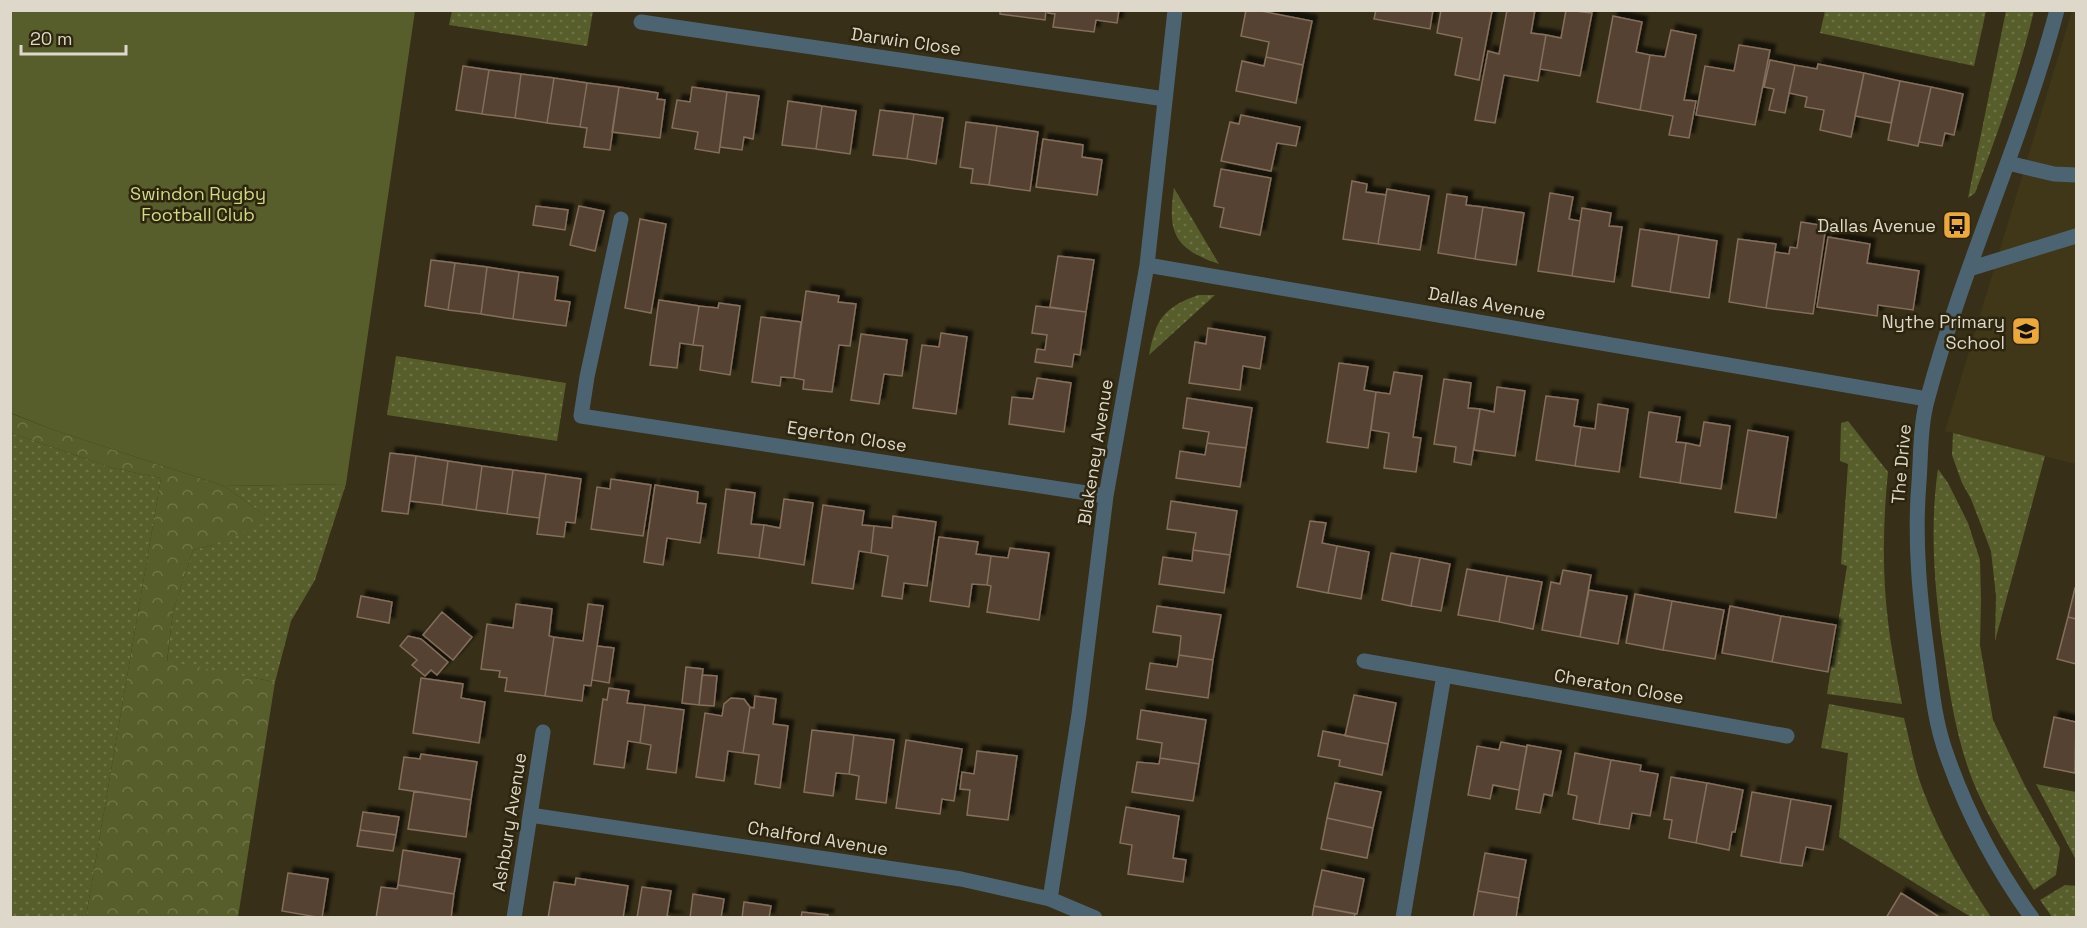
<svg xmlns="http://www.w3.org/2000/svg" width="2087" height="928" font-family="'Space Grotesk',sans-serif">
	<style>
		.built { fill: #403718 }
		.grass { fill: url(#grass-dots) }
		.forest { fill: url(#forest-crowns) }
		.park { fill: #575e2b }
		.building { fill: #574331; stroke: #846e5c; stroke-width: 1.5; filter: url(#shadow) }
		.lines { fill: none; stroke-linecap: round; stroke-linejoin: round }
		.minor { stroke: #4c6472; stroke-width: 15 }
		.labels { text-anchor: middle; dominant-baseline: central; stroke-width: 5; stroke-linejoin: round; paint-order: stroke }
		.street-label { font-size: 18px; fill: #ddd8ca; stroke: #2d250e }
		.park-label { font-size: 18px; fill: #cedb86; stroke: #2d250e }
		.poi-label { font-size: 18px; fill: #ddd8ca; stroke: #2d250e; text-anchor: end }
	</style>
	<defs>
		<pattern id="grass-dots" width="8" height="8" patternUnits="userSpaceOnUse" patternTransform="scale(1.5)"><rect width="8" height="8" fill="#575e2b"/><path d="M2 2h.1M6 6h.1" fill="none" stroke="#6f7448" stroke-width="1.8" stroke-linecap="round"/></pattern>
		<pattern id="forest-crowns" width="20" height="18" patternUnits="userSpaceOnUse" patternTransform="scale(1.5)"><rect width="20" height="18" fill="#575e2b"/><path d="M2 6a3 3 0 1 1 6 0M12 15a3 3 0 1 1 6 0" fill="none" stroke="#6f7448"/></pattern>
		<filter id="shadow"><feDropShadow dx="5.5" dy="-5.5" stdDeviation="1.5" flood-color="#0009"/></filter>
	</defs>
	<rect width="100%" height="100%" fill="#372f18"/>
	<path class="built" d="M2072,11H2076V464L1945,431Z"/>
	<path class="grass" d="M452,11V10L593,11L587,46L449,25Z
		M1825,11V10L1986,11L1974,66L1820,33Z
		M2006,11H2034C2019,73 1998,133 1975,193L1968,198Z
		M1174,188L1219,264C1175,249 1167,233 1174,188Z
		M1198,295H1215L1149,355C1156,319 1163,308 1198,295Z
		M396,356L566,383L557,441L387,415Z
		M1848,421L1888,472C1883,521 1882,572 1888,621C1891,648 1897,676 1902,704L1827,694L1847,566L1841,564L1848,464L1840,461L1841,423Z
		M11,433L113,468L161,478L86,917L11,918Z
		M1953,433L2045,456L1995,641L1996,596L1991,551L1971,499L1962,483L1952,455Z
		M1938,469L1948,483L1968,523L1980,560L1981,600L1980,645L1993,720L2025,786L2060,848L2056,875L2034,890C2011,854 1988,819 1972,779C1957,739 1950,697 1944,655C1935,594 1929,531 1938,469Z
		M346,484L315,580L291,621L275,682L167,662L173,611L193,550L213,545L265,515L224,486Z
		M1829,704L1904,718C1910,741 1914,767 1923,790C1940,836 1964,877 1991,917H1971L1839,837L1848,753L1821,748Z
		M2036,784L2076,792V860Z
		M2065,885L2076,886V917H2052L2040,900Z"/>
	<path class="forest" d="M10,413L51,429L224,486L265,515L264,523L213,545L193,550L173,611L167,661L275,682L238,917H86L161,478L113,468L11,433Z"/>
	<path class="park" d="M10,11H415L346,484L224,486L51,429L11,413Z"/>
	<path class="building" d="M1000,10H1046L1045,20L1000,14Z
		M1048,10H1119L1117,23L1096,20L1094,32L1053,27L1055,14L1048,13Z
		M1246,10H1256L1312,21L1303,65L1266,57L1269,42L1241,36Z
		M1376,10H1433L1430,29L1374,19Z
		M1441,10L1492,11L1479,80L1455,75L1462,38L1437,33Z
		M1507,10H1535L1531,33L1546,35L1538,81L1504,75L1495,123L1475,120L1488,51L1499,54Z
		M1566,10L1592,13L1580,76L1540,69L1546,35L1561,38Z
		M1613,16L1642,22L1636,52L1650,55L1640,110L1597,102Z
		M1671,30L1696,35L1684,100L1696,101L1689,138L1669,135L1673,116L1640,110L1650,55L1665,57Z
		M1739,45L1770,50L1755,125L1696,115L1705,66L1734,71Z
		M1266,57L1303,65L1296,103L1236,91L1242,61L1264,66Z
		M1770,60L1795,65L1785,113L1769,110L1774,89L1764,87Z
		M1818,64L1864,73L1851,137L1820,130L1824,110L1805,107L1807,97L1789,93L1795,65L1817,69Z
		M463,66L489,70L482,114L456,110Z
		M489,70L521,74L515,118L482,114Z
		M1864,73L1900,81L1891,123L1855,116Z
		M521,74L554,78L547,123L515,118Z
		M554,78L587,83L580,127L547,123Z
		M1900,81L1931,87L1918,146L1888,140Z
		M587,83L619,87L610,150L584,147L587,128L580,127Z
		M619,87L658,93L657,99L665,100L660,138L612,132Z
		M692,87L727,92L719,153L695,149L698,132L672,128L677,100L690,102Z
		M1931,87L1963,94L1954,135L1945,133L1942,146L1919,142Z
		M727,92L759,96L753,139L744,137L742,150L720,147Z
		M788,101L822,106L816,149L782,145Z
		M822,106L856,111L850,154L816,149Z
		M880,110L914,114L907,159L873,155Z
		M914,114L943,118L936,164L907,159Z
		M1241,115L1300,127L1296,146L1277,143L1271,171L1221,161L1230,122L1239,124Z
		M966,122L997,126L989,185L971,183L973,169L960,167Z
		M997,126L1038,132L1030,191L989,185Z
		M1043,139L1083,145L1082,157L1102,160L1097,195L1036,187Z
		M1221,169L1271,178L1260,235L1220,227L1224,208L1214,206Z
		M1352,181L1367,184L1366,192L1386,195L1378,244L1343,239Z
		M1387,189L1429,196L1420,250L1378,244Z
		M1550,193L1573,197L1569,219L1580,221L1572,276L1538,271Z
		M1447,194L1467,197L1466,205L1483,207L1475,259L1438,253Z
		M536,206L568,210L565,230L533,225Z
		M579,206L604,211L595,251L570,245Z
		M1483,207L1524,213L1516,265L1475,259Z
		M1582,208L1611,213L1609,226L1622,227L1614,282L1572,276Z
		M640,219L666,224L651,313L625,308Z
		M1801,222L1826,226L1813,314L1766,308L1775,252L1789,254L1790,247L1797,248Z
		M1640,229L1679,235L1670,292L1632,286Z
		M1679,235L1717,241L1709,298L1670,292Z
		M1828,237L1870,244L1867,263L1919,271L1913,310L1878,305L1877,316L1817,307Z
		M1738,239L1776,244L1766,308L1729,302Z
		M1058,256L1094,260L1086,312L1050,307Z
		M431,260L455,263L448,310L425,306Z
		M455,263L487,267L481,314L448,310Z
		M487,267L519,272L513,319L481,314Z
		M519,272L558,277L555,300L570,302L566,326L513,319Z
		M806,291L839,296L838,302L856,304L850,346L839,345L832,392L803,389L804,380L794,378Z
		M659,300L699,306L693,345L680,343L677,368L650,365Z
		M719,303L740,306L730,375L700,370L703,346L693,345L699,306L718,308Z
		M1036,306L1086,312L1080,355L1074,354L1072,367L1035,362L1037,349L1045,350L1047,335L1032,333Z
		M761,317L801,322L794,378L781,377L780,386L752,382Z
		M1208,328L1265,337L1260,369L1243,366L1240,390L1189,383L1195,342L1206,344Z
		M941,333L967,337L956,414L913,408L922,345L939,347Z
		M861,334L907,340L902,376L884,374L879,404L851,400Z
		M1339,363L1368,367L1364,390L1376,392L1368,448L1327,442Z
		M1394,372L1422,376L1413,437L1421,438L1416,472L1384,468L1389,433L1371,430L1376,392L1390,394Z
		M1037,378L1071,383L1064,432L1009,424L1012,397L1033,399Z
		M1444,379L1471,383L1468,408L1480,409L1471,465L1454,462L1456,447L1434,444Z
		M1497,387L1525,391L1515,456L1474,450L1480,409L1494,412Z
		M1546,396L1578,400L1574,426L1581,427L1575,466L1536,460Z
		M1187,398L1252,408L1246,448L1207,443L1209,432L1183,428Z
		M1598,404L1628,409L1619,472L1575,466L1581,427L1595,429Z
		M1649,412L1680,417L1676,442L1686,443L1680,483L1640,477Z
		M1704,422L1730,426L1721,489L1680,483L1686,443L1700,446Z
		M1748,430L1788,437L1776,518L1735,512Z
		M1207,443L1246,448L1240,487L1176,478L1180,451L1205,455Z
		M390,453L416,456L408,514L382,511Z
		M416,456L448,461L442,505L410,501Z
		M448,461L482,466L476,510L442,505Z
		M482,466L513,470L507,514L476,510Z
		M513,470L546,474L539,518L507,514Z
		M546,474L581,479L575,523L566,522L564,537L537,534Z
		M611,479L651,485L643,536L591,529L597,487L610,489Z
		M655,485L698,492L697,503L706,504L700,543L667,538L663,565L644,562Z
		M726,489L755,493L751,524L764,525L759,558L718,553Z
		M784,499L813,503L804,565L759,558L764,525L780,528Z
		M1171,501L1237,511L1230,555L1193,550L1196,533L1167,529Z
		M823,505L864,511L862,525L874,526L871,553L859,551L853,589L812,583Z
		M893,516L936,522L927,586L904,583L902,599L882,596L888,556L871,553L874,526L892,528Z
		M1310,521L1326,523L1322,543L1337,546L1328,593L1297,587Z
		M939,537L978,542L976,554L991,556L987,585L972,584L969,607L930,601Z
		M1337,546L1369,552L1361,599L1328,593Z
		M1010,548L1049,553L1039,620L987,612L991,586L987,585L991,556L1008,558Z
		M1193,550L1230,555L1224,593L1159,584L1163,557L1192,561Z
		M1391,553L1420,558L1411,606L1382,600Z
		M1420,558L1450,564L1441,611L1411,606Z
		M1467,569L1507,576L1499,622L1458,615Z
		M1563,570L1591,575L1580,637L1542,630L1551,582L1560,584Z
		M1507,576L1542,582L1533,629L1499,622Z
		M2075,588H2076V619L2068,617Z
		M1589,590L1627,596L1618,644L1580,637Z
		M1635,594L1672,601L1663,650L1626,643Z
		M361,596L392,602L389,623L357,617Z
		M1672,601L1724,610L1715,659L1663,650Z
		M516,604L552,609L549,636L554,637L545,696L505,691L507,678L499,677L500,671L481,669L487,624L513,628Z
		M588,604L603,606L591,686L584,685L582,701L545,696L554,637L583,641Z
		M1157,606L1221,615L1213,660L1179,655L1181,636L1153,632Z
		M1730,606L1781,616L1772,662L1722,653Z
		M442,612L472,637L453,660L423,635Z
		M1781,616L1836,625L1828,672L1772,662Z
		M2068,617L2076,619V664L2057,659Z
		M408,636L421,639L448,662L437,675L431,670L425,676L412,665L417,660L400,646Z
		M597,646L614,648L609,683L592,680Z
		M1179,655L1213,660L1208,698L1146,689L1150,663L1177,667Z
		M686,667L703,669L699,705L682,703Z
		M702,675L717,676L714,706L699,705Z
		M421,678L463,684L461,698L485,702L479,743L413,733Z
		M609,688L629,691L627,703L645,705L640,743L628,741L624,768L594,764L603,699L607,700Z
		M1354,695L1396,703L1388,744L1345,736Z
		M755,696L776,699L773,724L788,726L780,788L755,784L759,755L743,753L750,707L754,708Z
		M731,698L744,699L750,707L743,753L728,751L724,781L696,777L705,713L722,716L724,704Z
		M645,705L684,710L676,773L647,769L651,745L640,743Z
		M1141,710L1206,720L1199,764L1160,758L1162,743L1137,739Z
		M2054,717L2076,722L2075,773L2044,767Z
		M812,730L854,735L849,774L836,773L833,796L804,792Z
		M1323,731L1388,744L1382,775L1339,766L1340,760L1318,756Z
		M854,735L894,740L886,803L856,799L859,776L849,774Z
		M906,740L962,749L954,801L942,799L940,814L896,808Z
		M1501,742L1527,747L1519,790L1493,785L1490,799L1468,795L1477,746L1499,750Z
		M1527,745L1561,751L1552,796L1544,794L1540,813L1516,809Z
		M977,751L1017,756L1008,820L967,815L970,790L960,789L962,772L974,774Z
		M1575,753L1611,760L1599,824L1573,819L1577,796L1568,794Z
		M421,754L477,762L471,800L399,789L404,757L420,759Z
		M1160,758L1199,764L1193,801L1132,792L1137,762L1159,764Z
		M1611,760L1641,765L1640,771L1658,774L1650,816L1632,813L1629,829L1599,824Z
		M1671,777L1707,783L1696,843L1669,838L1672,820L1664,819Z
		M1335,783L1381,792L1373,828L1327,818Z
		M1707,783L1743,790L1735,832H1732L1729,850L1696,843Z
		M414,791L471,800L466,837L408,829Z
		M1752,792L1791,799L1780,863L1741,856Z
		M1791,799L1831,806L1823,850L1806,847L1802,866L1780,863Z
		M1126,807L1179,816L1173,858L1186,860L1183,882L1128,874L1132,845L1120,843Z
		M363,812L399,817L396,835L360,830Z
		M1327,818L1373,828L1367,858L1321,849Z
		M360,830L396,835L393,851L357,846Z
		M403,850L460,859L454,894L398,885Z
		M1485,853L1526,860L1519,898L1478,891Z
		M1322,870L1364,879L1357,914L1314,906Z
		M288,873L328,879L322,918L282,911Z
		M576,878L628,886L623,918H548L554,882L575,885Z
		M398,885L454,894L451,918H376L381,887L397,889Z
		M642,887L671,891L667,916L678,918H637Z
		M1478,891L1519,898L1516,918H1473Z
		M1901,893L1941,918H1886Z
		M693,894L724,899L721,918H690Z
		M744,902L771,906L769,918H742Z
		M1314,906L1355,914L1354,918H1312Z
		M802,912L828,915V918H801Z"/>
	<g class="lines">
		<path class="minor" d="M641,22L1165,99
			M2008,163L2054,174L2076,175
			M621,219L587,377L581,416L1106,496
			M1147,265L1927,399
			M1969,269L2076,236
			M1364,661L1444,675
			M530,815L961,879L1050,899L1095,918
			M1050,899L1079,714L1106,496L1147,265L1175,10
			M514,918L543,732
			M1403,918L1444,675L1787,736
			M2032,918C1996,868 1966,811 1946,753C1935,722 1932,691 1928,659C1920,600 1914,542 1919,482C1921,454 1920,424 1928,397C1963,266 2022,142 2057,10"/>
	</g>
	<defs>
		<g id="bus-square" transform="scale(1.5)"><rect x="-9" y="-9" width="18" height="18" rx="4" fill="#eda83b" stroke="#2d250e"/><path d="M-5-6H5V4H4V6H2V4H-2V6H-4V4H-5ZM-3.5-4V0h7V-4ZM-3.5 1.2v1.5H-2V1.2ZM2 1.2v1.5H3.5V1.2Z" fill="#111"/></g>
		<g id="school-square" transform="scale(1.5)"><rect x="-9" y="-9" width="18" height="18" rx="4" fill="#eda83b" stroke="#2d250e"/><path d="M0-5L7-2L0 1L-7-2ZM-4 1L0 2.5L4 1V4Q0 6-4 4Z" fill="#111"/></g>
	</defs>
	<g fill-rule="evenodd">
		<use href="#bus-square" x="1957" y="225"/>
		<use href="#school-square" x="2026" y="331"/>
	</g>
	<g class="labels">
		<g class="street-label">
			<text transform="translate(906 41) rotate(8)">Darwin Close</text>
			<text transform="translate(1487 303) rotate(10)">Dallas Avenue</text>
			<text transform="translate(847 436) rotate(9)">Egerton Close</text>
			<text transform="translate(1095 452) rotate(-81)">Blakeney Avenue</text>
			<text transform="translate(1901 464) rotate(-85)">The Drive</text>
			<text transform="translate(1619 686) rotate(10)">Cheraton Close</text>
			<text transform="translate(509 822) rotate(-81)">Ashbury Avenue</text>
			<text transform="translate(818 838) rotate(9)">Chalford Avenue</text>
		</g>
		<g class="park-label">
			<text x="198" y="193">Swindon Rugby<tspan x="198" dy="21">Football Club</tspan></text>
		</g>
		<g class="poi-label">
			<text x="1936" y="225">Dallas Avenue</text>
			<text x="2005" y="321">Nythe Primary<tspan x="2005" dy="21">School</tspan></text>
		</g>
	</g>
	<rect width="2087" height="928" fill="none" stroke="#ddd8ca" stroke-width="24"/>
	<path d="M21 45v9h105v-9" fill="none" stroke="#ddd8ca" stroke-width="3"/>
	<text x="30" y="45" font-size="18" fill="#ddd8ca" stroke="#2d250e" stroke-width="4.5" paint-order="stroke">20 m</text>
</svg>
